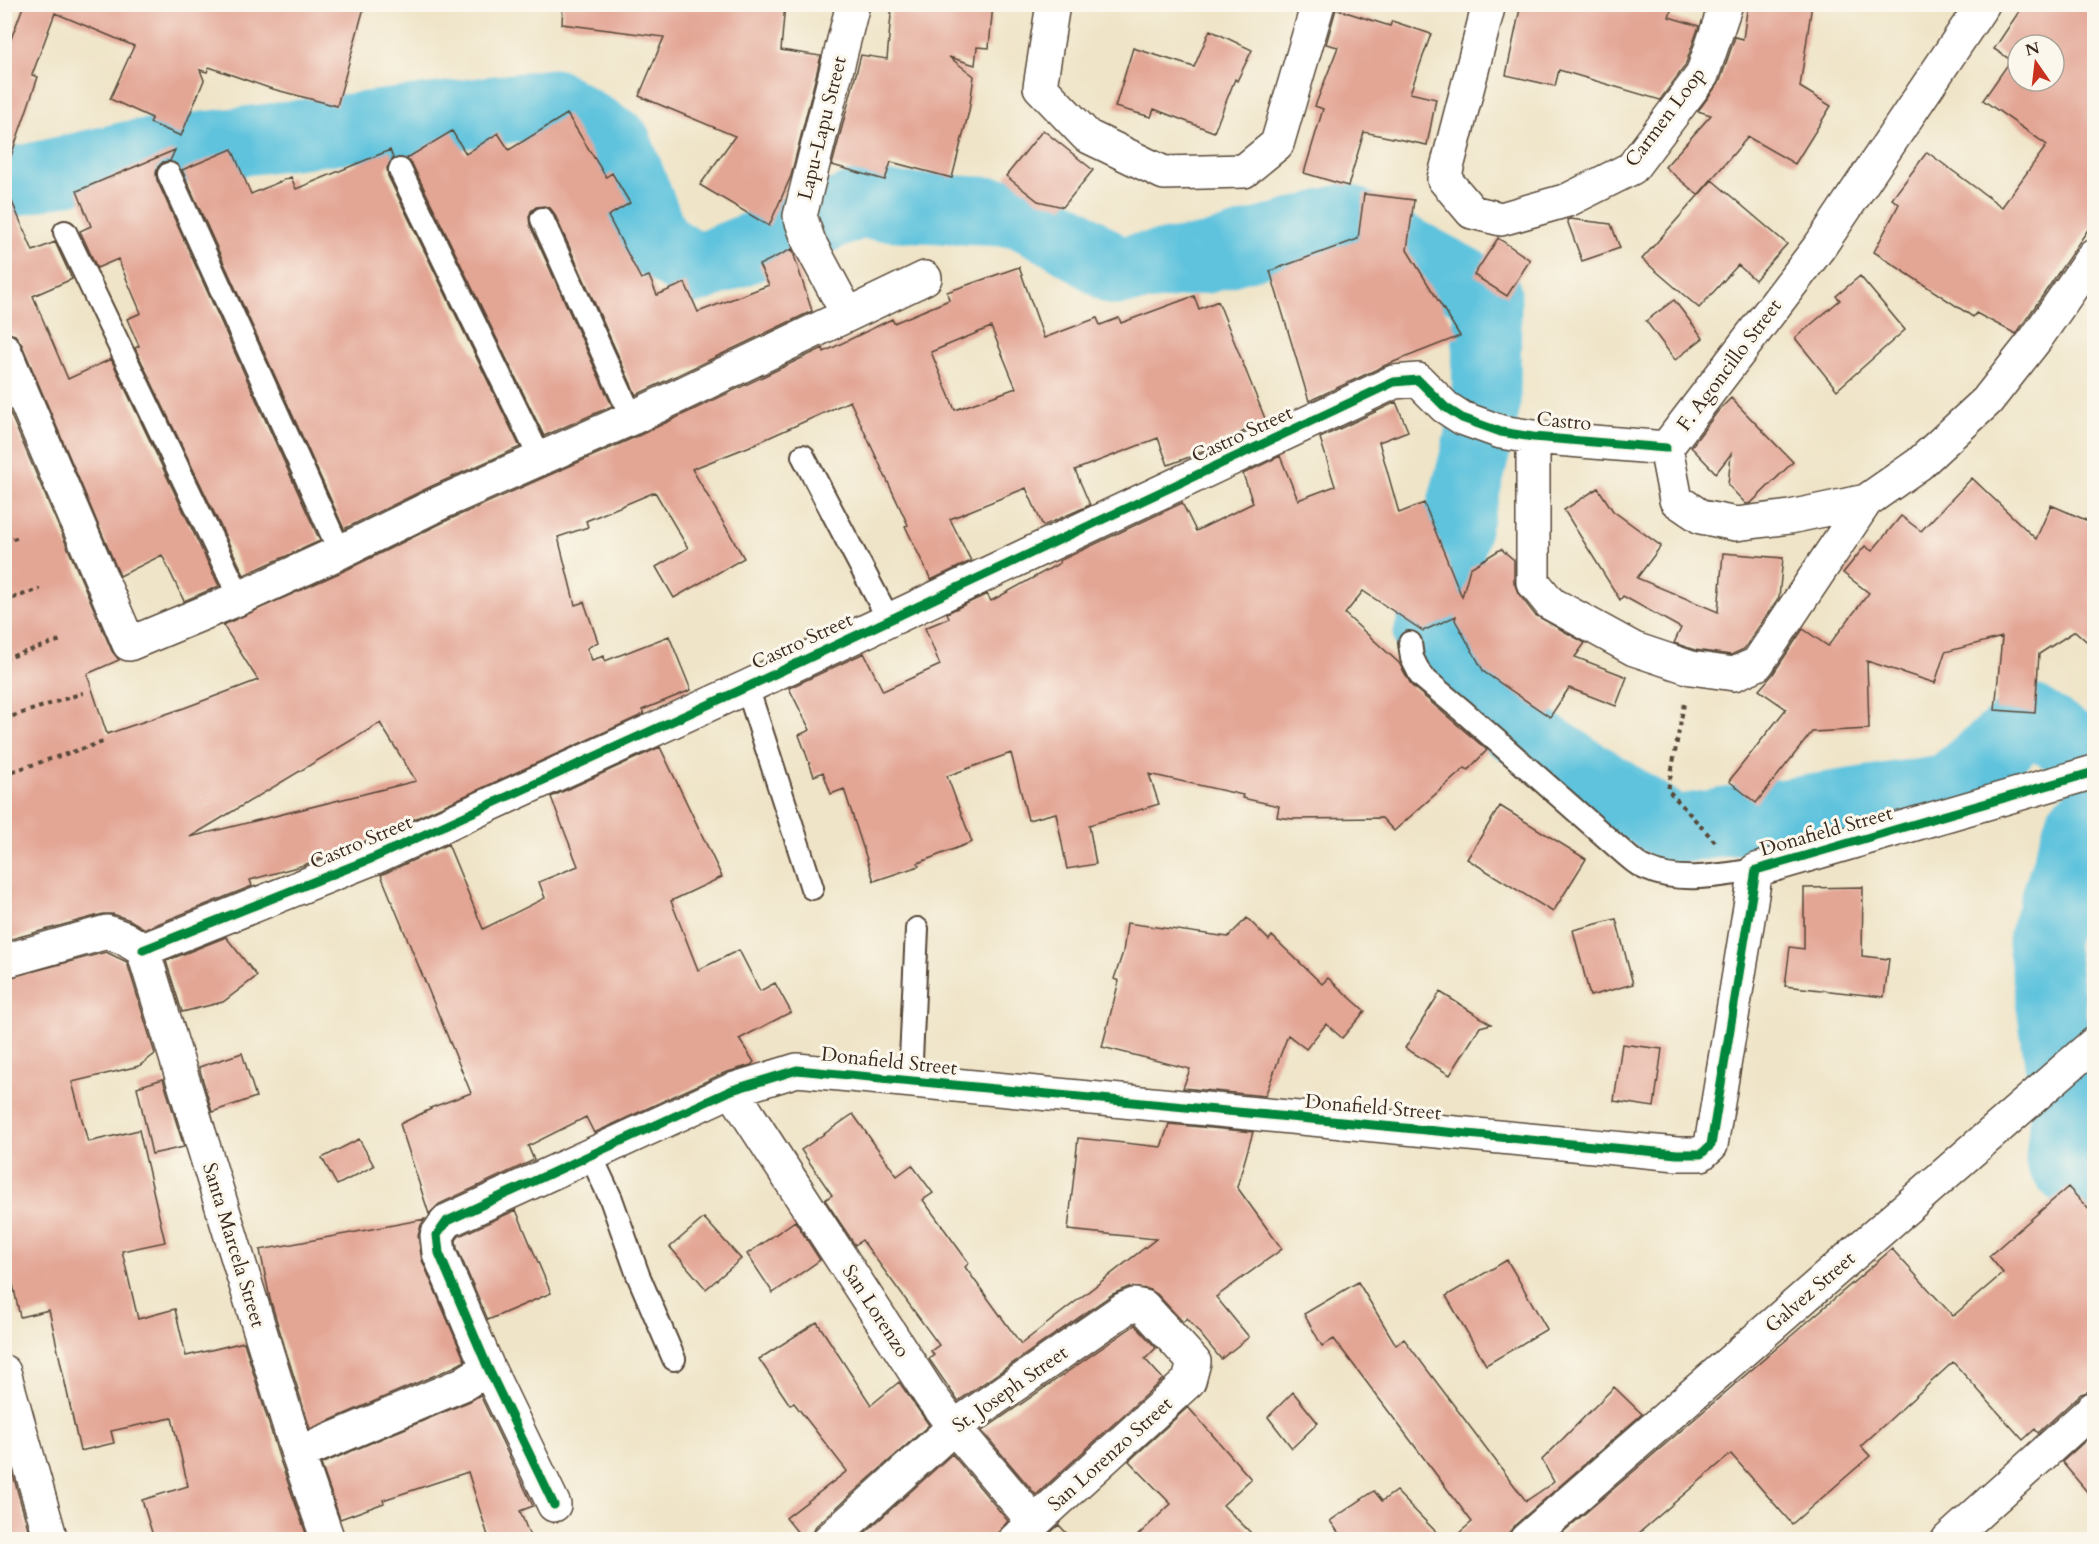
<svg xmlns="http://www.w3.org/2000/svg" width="2099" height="1544" font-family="Cardo,serif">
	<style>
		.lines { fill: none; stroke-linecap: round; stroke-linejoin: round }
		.river { stroke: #5fc3dd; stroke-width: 69 }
		.building { fill: #e3a594; fill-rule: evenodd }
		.service-casing { stroke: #564637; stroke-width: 26 }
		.minor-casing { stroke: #564637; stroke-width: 36 }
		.path { stroke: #564637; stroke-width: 4; stroke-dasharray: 4.5 4.5; stroke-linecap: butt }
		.service { stroke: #fff; stroke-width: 22 }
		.minor { stroke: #fff; stroke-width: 33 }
		.cycleway-casing { stroke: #fbf7ec; stroke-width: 13 }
		.cycleway { stroke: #00873e; stroke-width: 9 }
		.labels { text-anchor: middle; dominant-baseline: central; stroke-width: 6; stroke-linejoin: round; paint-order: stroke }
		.street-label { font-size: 20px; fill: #3b2a1e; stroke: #fbf7ec }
	</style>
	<rect width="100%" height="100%" fill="#fbf7ec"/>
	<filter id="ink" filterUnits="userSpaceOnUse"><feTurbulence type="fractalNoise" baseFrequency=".0167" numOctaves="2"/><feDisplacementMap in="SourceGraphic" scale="12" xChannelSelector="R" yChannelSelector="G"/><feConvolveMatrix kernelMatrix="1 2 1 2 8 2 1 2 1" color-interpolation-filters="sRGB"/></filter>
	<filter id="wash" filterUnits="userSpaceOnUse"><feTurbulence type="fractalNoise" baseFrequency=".008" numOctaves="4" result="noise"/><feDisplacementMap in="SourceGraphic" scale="24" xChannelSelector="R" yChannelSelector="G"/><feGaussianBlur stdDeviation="1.35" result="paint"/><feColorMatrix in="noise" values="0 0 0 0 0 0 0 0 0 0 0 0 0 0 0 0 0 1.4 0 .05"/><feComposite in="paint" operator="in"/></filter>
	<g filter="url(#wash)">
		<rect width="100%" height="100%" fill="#efe4c7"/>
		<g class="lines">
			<path class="river" d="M4,184L132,155L553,103L617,143L656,243L696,269L858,205L1020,213L1070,240L1116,271L1206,259L1345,218L1487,294L1486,404L1474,458L1428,636L1497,717L1674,830L1948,788L2031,719L2081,751L2094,771
				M2094,814L2079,826L2042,942L2065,1105L2060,1160L2094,1198"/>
		</g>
		<g id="blocks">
			<path class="building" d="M24,4H365L337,106L269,88L209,67L207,72L200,70L204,80L181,136L150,123L152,118L110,99L134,46L55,13L32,75L38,77L10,159L4,158V58Z
				M563,4H785L781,50L821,56L791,176L769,226L700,185L735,136L639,96L664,37L562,24Z
				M892,4H993L989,48L977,47L975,65L949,57L974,76L969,111L952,178L891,162L885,180L832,165L861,55L887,59Z
				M1521,4H1673L1669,17L1699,26L1685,66L1660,100L1559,70L1555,86L1506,75Z
				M1748,4H1812L1800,87L1831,106L1795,164L1748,137L1698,195L1665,167L1711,115L1698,111L1720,81L1735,37L1743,39Z
				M2024,4H2094V221L2016,334L1976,313L1973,317L1874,252L1899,204L1892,199L1927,152L2002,207L2047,145L1983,100L2011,60L1994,49ZM2018,45H2054V81H2018Z
				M1336,9L1390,26L1392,21L1431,34L1410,93L1436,99L1427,145L1364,132L1348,186L1304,173L1323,109L1315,106L1338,47L1326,44Z
				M1210,30L1252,50L1237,81L1235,79L1214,132L1154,109L1151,117L1115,107L1133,48L1194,67Z
				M567,114L606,177L612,173L630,203L608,216L641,279L649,276L657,295L685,283L698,312L769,285L759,265L792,249L812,311L636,395L554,213L550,208L544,206L536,207L531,211L529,217L530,225L612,406L544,436L412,164L407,158L452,131L466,154L498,133L509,150Z
				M1043,130L1093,170L1063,207L1038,201L1006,176Z
				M232,149L251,194L291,177L296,189L390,150L393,158L387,168L388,176L520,447L432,486L344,529L182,170Z
				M175,150L170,161L163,162L158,167L156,173L157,180L320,541L244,575L135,348L139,346L127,319L141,313L118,259L97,268L80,231L91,226L77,191Z
				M1712,180L1787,244L1755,280L1738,265L1699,308L1642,259Z
				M4,183L33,251L55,242L72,279L33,296L68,379L111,359L219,586L184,601L162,555L120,576L21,343L15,335L4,332Z
				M1364,194L1414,200L1407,250L1460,336L1386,365L1309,401L1270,271L1358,239Z
				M1570,219L1611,224L1620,248L1582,261L1567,220Z
				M1498,238L1530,260L1507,296L1474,275Z
				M1019,267L1044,338L1097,318L1100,325L1119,318L1121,323L1194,296L1199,309L1218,301L1266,421L1192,456L1168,465L1158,438L1075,470L1090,505L1043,526L1026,488L950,519L971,561L931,580L905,526L908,525L850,401L748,447L692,469L744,558L674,598L656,567L688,548L655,492L586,521L588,527L558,537L575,605L584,602L598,642L587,648L592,660L604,656L605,661L669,636L691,690L642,710L644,714L366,841L304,865L250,880L252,886L145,929L130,920L113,914H103L4,941V399L112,651L119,660L87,674L107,734L184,708L258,680L223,625L348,569L448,520L640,435L823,348L824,352L892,319L894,323L949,300L947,292ZM991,327L1016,388L955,410L931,352ZM380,723L416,781L190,837Z
				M1860,276L1905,330L1837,390L1795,338L1840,300L1836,296Z
				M1674,300L1703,338L1675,360L1646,321Z
				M1731,398L1793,462L1751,503L1746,504L1728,485L1731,454L1716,473L1691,447L1718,411Z
				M1396,402L1408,431L1379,442L1399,513L1424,503L1462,597L1470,568L1501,549L1514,560V582L1518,593L1535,615L1585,643L1575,657L1627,677L1616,706L1569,688L1550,717L1484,672L1455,620L1456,616L1423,631L1363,591L1345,614L1399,663L1412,686L1487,750L1468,770L1465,768L1394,831L1382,818L1293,819L1277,817L1279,806L1242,798L1243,795L1149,774L1159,804L1089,825L1096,864L1067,869L1056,813L1028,820L1011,753L947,776L972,842L918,863L919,866L874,881L844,789L831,794L823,772L814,776L799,735L810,730L789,688L864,653L883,691L940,665L925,628L949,618L947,613L987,594L991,601L1060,563L1059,561L1182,503L1196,531L1253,503L1243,474L1280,456L1298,500L1335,486L1320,438Z
				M1972,478L2036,539L2051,505L2088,521L2094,527V648L2075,631L2039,654L2035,713L1995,710L2002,637L1945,652L1935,683L1867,661L1869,729L1812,732L1756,803L1729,781L1786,709L1759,690L1773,674L1803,629L1828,646L1869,593L1843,573L1865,546L1872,551L1901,516L1921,531Z
				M1598,488L1613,511L1661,546L1637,578L1718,612L1723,553L1783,558L1779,597L1744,649L1731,655L1695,650L1674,643L1681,628L1623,596L1620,600L1564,510Z
				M660,747L722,877L671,901L698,970L739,950L760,991L775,983L791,1012L739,1039L754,1062L751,1065L724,1073L594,1133L586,1117L528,1146L534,1160L439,1204L429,1214L400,1124L431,1109L430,1108L471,1093L381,875L448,844L483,929L545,898L539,882L578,866L551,797Z
				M1500,806L1586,859L1553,912L1467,859Z
				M1863,887L1862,956L1889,959L1884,997L1785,986L1790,947L1804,949V888Z
				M1247,918L1269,940L1272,936L1322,984L1328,978L1365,1011L1342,1038L1326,1024L1306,1049L1288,1035L1265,1096L1183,1088L1190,1069L1102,1047L1119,981L1114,979L1123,952L1127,923L1228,937Z
				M1616,919L1633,984L1590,996L1573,930Z
				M226,937L257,976L223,1002L182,1012L166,961Z
				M106,952L127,962L155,1054L139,1066L72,1082L88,1142L139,1130L165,1242L122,1251L138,1319L175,1309L186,1356L244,1342L280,1460L308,1539H154L142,1500L188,1486L172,1418L111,1431L114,1443L80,1451L49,1310L20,1317L10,1270L4,1271V979Z
				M1440,992L1491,1024L1480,1027L1450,1075L1405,1048Z
				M1622,1044L1662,1049L1654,1107L1614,1101Z
				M242,1053L256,1097L212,1112L199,1067Z
				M163,1079L184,1147L152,1154L137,1087Z
				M853,1114L897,1176L912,1165L933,1193L923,1200L969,1263L965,1267L1021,1344L1156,1239L1068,1230L1078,1138L1161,1147L1169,1124L1253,1132L1237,1187L1282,1249L1216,1297L1249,1337L1221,1359L1187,1318L1183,1322L1157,1294L1148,1289L1128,1287L1113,1294L958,1401L929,1359L934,1355L931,1351L939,1345L862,1240L855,1245L825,1200L832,1195L801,1150Z
				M359,1139L374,1166L337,1185L322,1158Z
				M2068,1187L2094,1215V1390L2081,1394L2038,1433L2035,1429L2023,1440L1953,1362L1861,1446L1870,1456L1792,1524L1731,1454L1632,1539H1555L1892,1249L1953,1316L2003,1273L1989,1256Z
				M516,1210L551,1293L488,1320L457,1248L456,1240L459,1236Z
				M704,1218L741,1259L706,1289L670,1247Z
				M425,1219L421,1225L418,1236L422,1260L465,1361L454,1367L310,1429L270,1299L260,1250Z
				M795,1221L820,1260L773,1293L747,1254Z
				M1507,1260L1547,1329L1486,1365L1446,1296Z
				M1358,1282L1396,1345L1404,1339L1526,1501L1554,1482L1542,1460L1614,1387L1642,1414L1514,1526L1509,1533L1508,1539H1452L1472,1522L1334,1339L1322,1346L1304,1314Z
				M817,1322L871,1405L899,1382L929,1425L816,1526L811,1534V1539H803L786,1518L847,1471L794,1403L790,1405L759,1359Z
				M1135,1325L1156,1348L1145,1359L1163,1379L1036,1495L982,1431Z
				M1293,1392L1318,1423L1292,1448L1268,1417Z
				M480,1395L533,1506L520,1511L531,1539H489L468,1472L383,1500L384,1503L340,1519L321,1464L470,1401Z
				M1188,1407L1251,1479L1223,1505L1257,1539H1134L1171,1504L1129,1461Z
				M2094,1433V1500L2062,1462Z
				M4,1443L31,1539H4Z
				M952,1454L1008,1521L997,1534V1539H858Z
				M1374,1491L1382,1501L1396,1491L1443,1539H1343L1330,1521Z
				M1059,1525L1072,1539H1043Z"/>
		</g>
	</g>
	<g filter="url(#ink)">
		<use href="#blocks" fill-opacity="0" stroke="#564637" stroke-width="1.5"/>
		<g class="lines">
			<g class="service-casing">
				<path id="service" d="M400,170L540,458
					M169,174L340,552
					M542,219L632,418
					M65,232L240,598
					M803,456L889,620
					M1410,643L1412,658L1421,676L1464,712L1624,853C1631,859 1638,866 1647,869C1680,884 1721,875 1756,870
					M747,687L812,888
					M910,1081L917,929
					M590,1154L611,1199L638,1275L674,1359"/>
			</g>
			<g class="minor-casing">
				<path id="minor" d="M1053,4L1040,87L1087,136L1164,173L1244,171L1277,144L1318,4
					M1489,4L1444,179L1472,212L1501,219L1568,200L1632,168L1702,75L1726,4
					M1983,4L1820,246L1666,448L1676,500L1701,517L1736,524L1790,517L1866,501L1919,464L1987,401L2035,340L2094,255
					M847,313L809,242L800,216L853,4
					M4,350L129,644L240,598L340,552L440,503L632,418L925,278
					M1533,437V582L1550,603L1634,649L1691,668L1734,674L1757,664L1866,501
					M143,950L373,858L747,687L1394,382L1418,380L1445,407L1462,418L1501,432L1533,437L1666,448
					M143,950L298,1454L328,1540
					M4,961L107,932L124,938L143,950
					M732,1090L930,1395L954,1427L1034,1522
					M4,1372L51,1540
					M298,1454L463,1384L488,1368
					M554,1505L488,1368L439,1253L437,1235L447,1221L732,1090L797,1070L1677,1154H1701L1711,1145L1756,870L2094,772
					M829,1540L954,1427L1124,1309L1134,1305L1144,1307L1194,1362L1189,1381L1015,1540
					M1526,1540L2094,1044
					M1948,1540L2094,1408"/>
			</g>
			<path class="path" d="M4,542L19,537
				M4,601L40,589
				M4,659L61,640
				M1684,704L1668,790L1717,844
				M4,719L83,693
				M4,774L103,742"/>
			<use href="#service" class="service"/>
			<use href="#minor" class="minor"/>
			<g class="cycleway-casing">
				<path id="cycleway" d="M143,950L373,858L747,687L1394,382L1418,380L1445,407L1462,418L1501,432L1533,437L1666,448
					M554,1505L488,1368L439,1253L437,1235L447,1221L732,1090L797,1070L1677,1154H1701L1711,1145L1756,870L2094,772"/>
			</g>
			<use href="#cycleway" class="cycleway"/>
		</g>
	</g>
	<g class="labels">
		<g class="street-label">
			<text transform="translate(1665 117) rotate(-53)">Carmen Loop</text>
			<text transform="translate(822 128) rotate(-76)">Lapu-Lapu Street</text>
			<text transform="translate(1729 365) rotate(-53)">F. Agoncillo Street</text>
			<text transform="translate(1564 421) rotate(5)">Castro</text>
			<text transform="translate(1242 434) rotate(-25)">Castro Street</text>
			<text transform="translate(802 641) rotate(-25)">Castro Street</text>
			<text transform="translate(1826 831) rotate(-16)">Donafield Street</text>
			<text transform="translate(361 842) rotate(-23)">Castro Street</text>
			<text transform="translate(889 1061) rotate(6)">Donafield Street</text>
			<text transform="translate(1373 1107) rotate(5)">Donafield Street</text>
			<text transform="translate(234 1245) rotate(73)">Santa Marcela Street</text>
			<text transform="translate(1810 1292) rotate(-41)">Galvez Street</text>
			<text transform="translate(876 1311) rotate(57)">San Lorenzo</text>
			<text transform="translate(1010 1389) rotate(-35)">St. Joseph Street</text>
			<text transform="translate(1110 1454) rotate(-42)">San Lorenzo Street</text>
		</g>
	</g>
	<rect width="2099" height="1544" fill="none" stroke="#fbf7ec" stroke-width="24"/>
	<g transform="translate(2036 63) rotate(346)"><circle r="28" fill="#fbf7ec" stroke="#aea59a" stroke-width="1.5"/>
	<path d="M0-4.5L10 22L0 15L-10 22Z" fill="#c8321e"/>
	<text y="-9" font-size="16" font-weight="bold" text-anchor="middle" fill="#3b2a1e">N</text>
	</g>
</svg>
